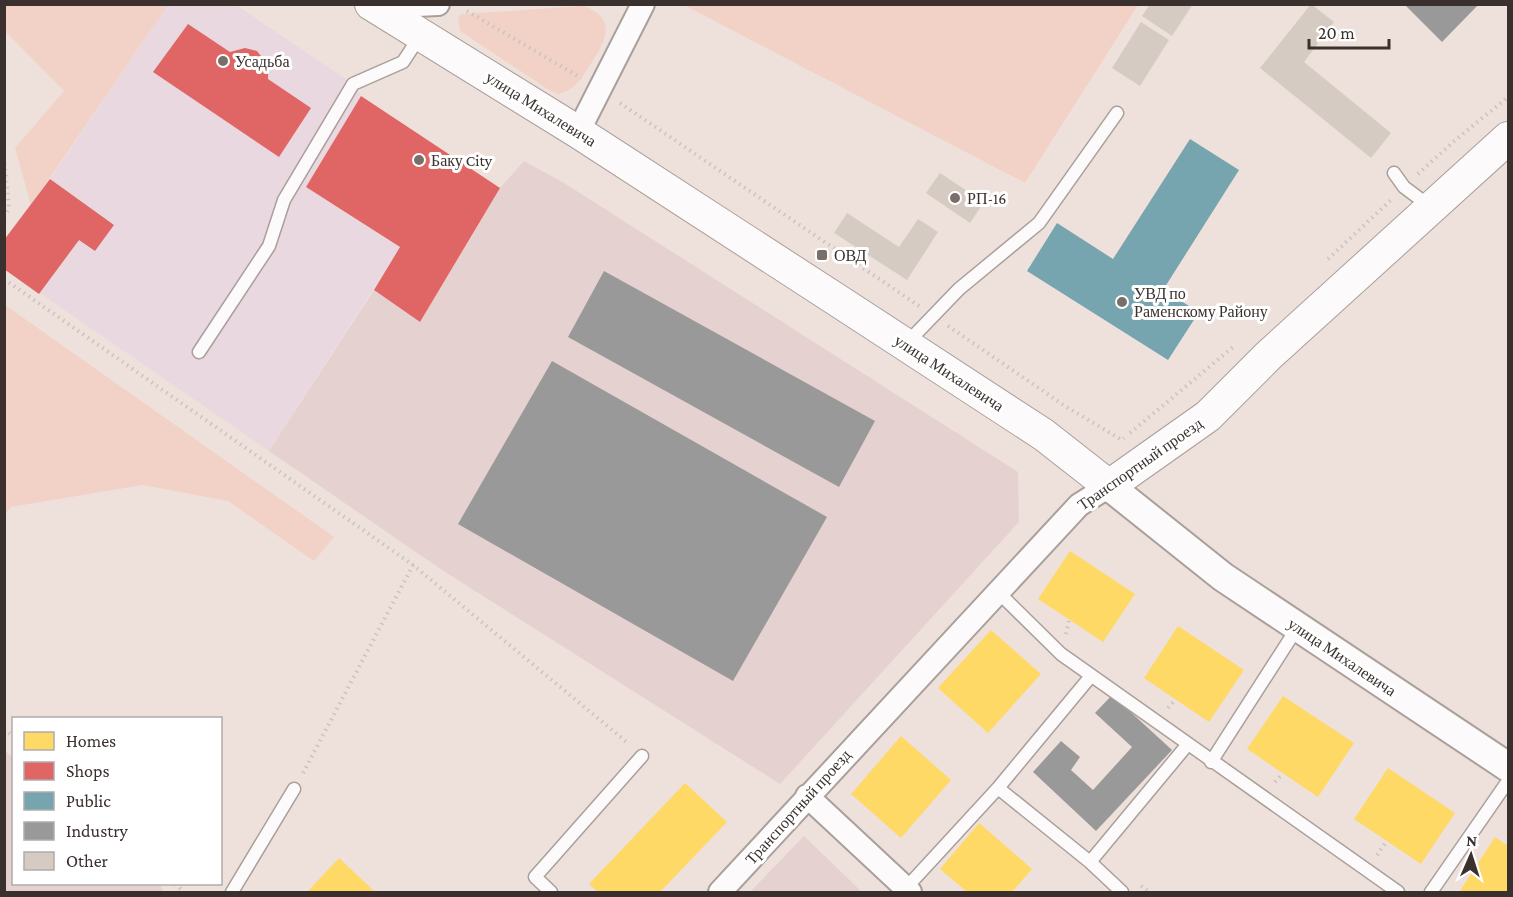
<svg xmlns="http://www.w3.org/2000/svg" width="1513" height="897" font-family="'Crimson Pro',serif">
	<style>
		.commercial { fill: #e9d8df }
		.industrial { fill: #e6d1d1 }
		.green { fill: #f2d2c6 }
		.homes { fill: #ffd966 }
		.shops { fill: #e06666 }
		.public { fill: #76a5af }
		.industry { fill: #999 }
		.building { fill: #d6cbc2 }
		.lines { fill: none; stroke-linecap: round; stroke-linejoin: round }
		.service-casing { stroke: #a99f9b; stroke-width: 15 }
		.minor-casing { stroke: #a99f9b; stroke-width: 26 }
		.tertiary-casing { stroke: #a99f9b; stroke-width: 32 }
		.secondary-casing { stroke: #a99f9b; stroke-width: 34 }
		.path { stroke: #c9c3c2; stroke-width: 4; stroke-dasharray: 1.5 4.5; stroke-linecap: butt }
		.service { stroke: #fcfafa; stroke-width: 12 }
		.minor { stroke: #fcfafa; stroke-width: 22 }
		.tertiary { stroke: #fcfafa; stroke-width: 28 }
		.secondary { stroke: #fcfafa; stroke-width: 32 }
		.poi-dot { fill: #796e6a; stroke: #fff; stroke-width: 2 }
		.labels { text-anchor: middle; dominant-baseline: central; stroke-width: 6; stroke-linejoin: round; paint-order: stroke }
		.poi-label { font-size: 16px; fill: #3a302d; stroke: #fff; text-anchor: start }
		.street-label { font-size: 16px; fill: #3a302d; stroke: #fff }
	</style>
	<rect width="100%" height="100%" fill="#eee0db"/>
	<path class="commercial" d="M168,5H236L353,84L361,96L306,187L400,247L269,451L5,269V240L50,179Z"/>
	<path class="industrial" d="M524,161L564,183L1018,472L1019,522L780,784L442,570L269,451L374,290L420,322L500,188Z
		M4,750L13,758L14,884H160L163,892H5Z
		M804,836L862,892H750Z"/>
	<path class="green" d="M4,5H168L31,205L15,148L64,91L5,31Z
		M684,5H1138L1025,183Z
		M584,6C617,19 606,40 592,62C582,77 577,89 559,94L549,90L460,31L458,16L463,14Z
		M5,305L334,537L314,561L228,501L143,485L11,507L5,515Z"/>
	<path class="homes" d="M1070,551L1135,594L1103,642L1038,599Z
		M1178,626L1244,670L1209,722L1144,678Z
		M991,630L1041,674L988,733L938,688Z
		M1283,696L1354,743L1318,797L1247,749Z
		M901,736L951,780L901,838L851,794Z
		M1388,768L1455,813L1421,864L1354,819Z
		M685,783L727,822L660,892H598L589,884Z
		M979,823L1032,869L1012,892H967L940,869Z
		M1495,837L1508,846V892H1462L1460,891Z
		M339,858L374,891L373,892H307Z"/>
	<path class="shops" d="M188,24L230,52L245,48L257,51L268,65V79L311,108L279,157L153,72Z
		M361,96L500,188L420,322L374,290L400,247L306,187Z
		M50,179L114,225L95,251L79,240L39,294L4,269V240Z"/>
	<path class="public" d="M1190,139L1239,170L1163,290L1199,312L1168,360L1027,271L1057,223L1113,259Z"/>
	<path class="industry" d="M1404,4H1479L1442,42Z
		M604,271L875,421L839,487L568,337Z
		M552,361L827,517L733,681L458,524Z
		M1112,695L1172,750L1096,831L1033,772L1061,741L1080,757L1071,770L1093,790L1132,747L1095,713Z"/>
	<path class="building" d="M1150,4H1193L1172,36L1142,16Z
		M1311,4L1334,22L1304,62L1391,133L1371,158L1260,68Z
		M1141,22L1169,40L1140,86L1112,68Z
		M940,173L984,202L970,223L926,193Z
		M847,213L899,247L918,219L938,232L907,280L834,233Z"/>
	<g class="lines">
		<g class="service-casing">
			<path id="service" d="M1394,173L1404,187L1432,208
				M906,344L959,289L1039,223L1117,113
				M199,352L269,246L284,200L353,84L403,62L420,36
				M997,591L1061,654L1398,892
				M1211,762L1297,628
				M998,788L1090,862L1188,744
				M1090,862L1122,892
				M906,888L998,788L1091,676
				M232,892L294,789
				M551,892L535,877L642,756
				M1431,892L1508,781"/>
		</g>
		<g class="minor-casing">
			<path id="minor" d="M375,7L438,4
				M578,132L643,4
				M807,796L910,892
				M720,892L1079,505L1109,486"/>
		</g>
		<g class="tertiary-casing">
			<path id="tertiary" d="M1109,486L1223,577L1508,767"/>
		</g>
		<g class="secondary-casing">
			<path id="secondary" d="M371,4L578,132L837,300L1044,435L1109,486L1208,416L1268,356L1508,138"/>
		</g>
		<path class="path" d="M467,11L581,78
			M620,103L919,306
			M4,157L9,208L4,217
			M1418,174L1453,142L1508,97
			M1328,259L1391,200
			M4,279L413,565L629,744
			M948,326L1065,406L1122,440L1124,438
			M1130,433L1233,347
			M1066,634L1069,620
			M1168,708L1176,699
			M4,729L14,737
			M303,773L413,565
			M1275,782L1283,773
			M1377,855L1387,841
			M175,884L184,892
			M1141,886L1150,892"/>
		<use href="#service" class="service"/>
		<use href="#minor" class="minor"/>
		<use href="#tertiary" class="tertiary"/>
		<use href="#secondary" class="secondary"/>
	</g>
	<g class="poi-dot">
		<circle cx="223" cy="61" r="6"/>
		<circle cx="419" cy="160" r="6"/>
		<circle cx="955" cy="198" r="6"/>
		<rect x="816" y="249" width="12" height="12" rx="3"/>
		<circle cx="1122" cy="302" r="6"/>
	</g>
	<g class="labels">
		<g class="poi-label">
			<text x="235" y="61">Усадьба</text>
			<text x="431" y="160">Баку City</text>
			<text x="967" y="198">РП-16</text>
			<text x="834" y="255">ОВД</text>
			<text x="1134" y="293">УВД по<tspan x="1134" dy="18">Раменскому Району</tspan></text>
		</g>
		<g class="street-label">
			<text transform="translate(541 109) rotate(32)">улица Михалевича</text>
			<text transform="translate(949 373) rotate(33)">улица Михалевича</text>
			<text transform="translate(1140 464) rotate(-35)">Транспортный проезд</text>
			<text transform="translate(1342 657) rotate(34)">улица Михалевича</text>
			<text transform="translate(798 807) rotate(-48)">Транспортный проезд</text>
		</g>
	</g>
	<rect width="1513" height="897" fill="none" stroke="#3a302d" stroke-width="12"/>
	<rect x="12" y="717" width="210" height="168" fill="#ffffff" stroke="#b0acab" stroke-width="1.5"/>
	<rect x="24" y="732" width="30" height="18" fill="#ffd966" stroke="#b0acab" stroke-width="1.5"/>
	<text x="66" y="747" font-size="18" fill="#3a302d">Homes</text>
	<rect x="24" y="762" width="30" height="18" fill="#e06666" stroke="#b0acab" stroke-width="1.5"/>
	<text x="66" y="777" font-size="18" fill="#3a302d">Shops</text>
	<rect x="24" y="792" width="30" height="18" fill="#76a5af" stroke="#b0acab" stroke-width="1.5"/>
	<text x="66" y="807" font-size="18" fill="#3a302d">Public</text>
	<rect x="24" y="822" width="30" height="18" fill="#999999" stroke="#b0acab" stroke-width="1.5"/>
	<text x="66" y="837" font-size="18" fill="#3a302d">Industry</text>
	<rect x="24" y="852" width="30" height="18" fill="#d6cbc2" stroke="#b0acab" stroke-width="1.5"/>
	<text x="66" y="867" font-size="18" fill="#3a302d">Other</text>
	<g transform="translate(1471 855) rotate(3)" stroke="#ffffff" stroke-width="4.5" paint-order="stroke">
	<path d="M0-4.5L10 22L0 15L-10 22Z" fill="#3a302d"/>
	<text y="-9" font-size="16" font-weight="bold" text-anchor="middle" fill="#3a302d">N</text>
	</g>
	<path d="M1309 39v9h80v-9" fill="none" stroke="#3a302d" stroke-width="3"/>
	<text x="1318" y="39" font-size="18" fill="#3a302d" stroke="#ffffff" stroke-width="4.5" paint-order="stroke">20 m</text>
</svg>
